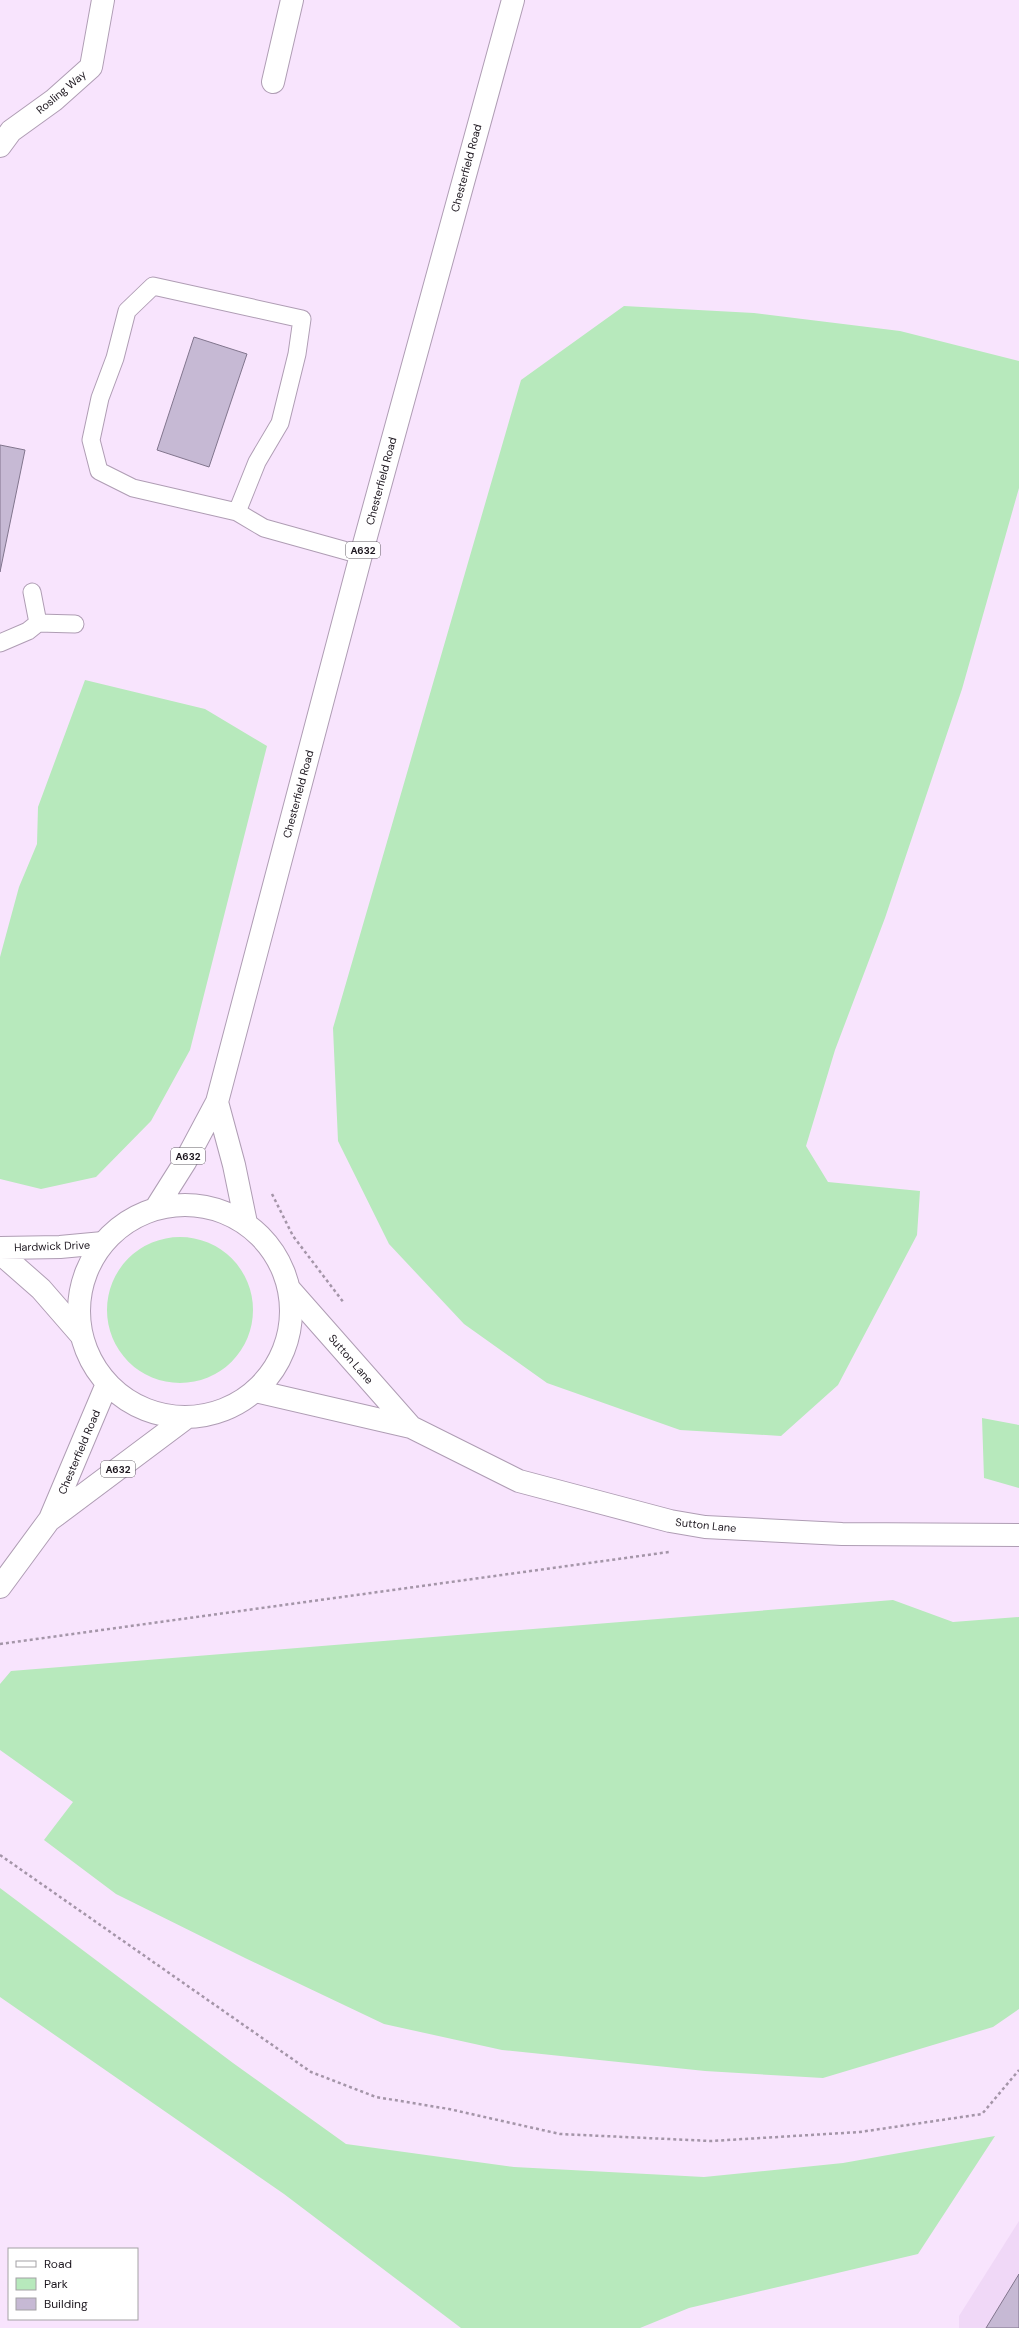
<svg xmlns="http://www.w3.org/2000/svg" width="1019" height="2328" font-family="'DM Sans',sans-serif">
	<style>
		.built { fill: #f0d8f7 }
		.green { fill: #b7e9bc }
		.building { fill: #c6b9d4; stroke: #81758d }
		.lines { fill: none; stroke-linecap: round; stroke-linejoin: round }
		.lane-casing { stroke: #af9db4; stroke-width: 19 }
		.street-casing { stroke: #af9db4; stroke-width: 24 }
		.secondary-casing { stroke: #af9db4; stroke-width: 24 }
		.primary-casing { stroke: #af9db4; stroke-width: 24 }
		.path { stroke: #a495a8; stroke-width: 2.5; stroke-dasharray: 3 3; stroke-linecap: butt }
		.lane { stroke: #fff; stroke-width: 17 }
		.street { stroke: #fff; stroke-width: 22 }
		.secondary { stroke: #fff; stroke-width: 22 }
		.primary { stroke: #fff; stroke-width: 22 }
		.labels { text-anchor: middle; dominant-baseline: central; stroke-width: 4; stroke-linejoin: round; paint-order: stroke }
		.shield { fill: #fff; stroke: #605c62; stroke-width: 1 }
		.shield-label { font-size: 10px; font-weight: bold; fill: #1c161e }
		.street-label { font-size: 11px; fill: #1c161e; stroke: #fff }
	</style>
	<rect width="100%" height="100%" fill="#f8e4fd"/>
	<path class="built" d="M1019,2221V2328H959V2316Z"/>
	<path class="green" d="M624,306L754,313L900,331L1019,361V488L962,689L885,918L835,1050L806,1146L828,1182L920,1191L917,1235L838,1385L781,1436L680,1430L547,1383L464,1324L389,1244L338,1141L333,1028L521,380Z
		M85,680L205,709L267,746L190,1050L151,1121L96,1177L41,1189L0,1179V957L19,887L37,844L38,807Z
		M107 1310a73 73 0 1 1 146 0a73 73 0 1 1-146 0Z
		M982,1418L1019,1425V1488L984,1478Z
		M893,1600L953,1622L1019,1617V2009L993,2027L823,2078L705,2071L502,2050L384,2024L245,1958L116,1894L44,1840L73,1802L0,1750V1684L11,1671Z
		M0,1888L233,2063L346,2144L514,2167L704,2177L843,2163L995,2136L918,2254L689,2308L640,2328H461L284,2194L0,1997Z"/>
	<path class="building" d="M194,337L247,354L209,467L157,450Z
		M0,445L25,450L0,572Z
		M1019,2274V2328H986Z"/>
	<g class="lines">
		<g class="lane-casing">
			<path id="lane" d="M237,512L133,488L99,471L91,440L100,398L115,358L127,311L153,286L302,319L297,354L280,423L257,462L237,512L264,528L361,555
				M38,623L75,624
				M0,643L28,631L38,623L32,592"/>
		</g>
		<g class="street-casing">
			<path id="street" d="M273,82L292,0
				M0,146L11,131L54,100L91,67L103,0"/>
		</g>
		<g class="secondary-casing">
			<path id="secondary" d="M0,1248L60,1247L103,1243
				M0,1253L41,1289L81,1335
				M291,1291L411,1427
				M255,1391L411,1427L519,1481L670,1521L705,1527L842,1534L1019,1535"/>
		</g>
		<g class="primary-casing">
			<path id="primary" d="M217,1102L234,1165L246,1223
				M79 1311a106 106 0 1 1 212 0a106 106 0 1 1-212 0Z
				M156,1208L185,1162L217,1102L361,555L513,0
				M51,1519L186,1418
				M0,1587L50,1519L107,1384"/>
		</g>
		<path class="path" d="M272,1194L293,1236L344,1303
			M0,1644L669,1552
			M0,1855L311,2072L376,2097L449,2109L560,2134L711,2141L860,2132L982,2114L1019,2070"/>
		<use href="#lane" class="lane"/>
		<use href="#street" class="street"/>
		<use href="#secondary" class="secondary"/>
		<use href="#primary" class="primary"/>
	</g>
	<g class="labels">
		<g class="shield">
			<rect x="346" y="542" width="34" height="16" rx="3"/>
			<rect x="171" y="1148" width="34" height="16" rx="3"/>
			<rect x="101" y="1461" width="34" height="16" rx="3"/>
		</g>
		<g class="shield-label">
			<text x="363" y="550">A632</text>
			<text x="188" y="1156">A632</text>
			<text x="118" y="1469">A632</text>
		</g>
		<g class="street-label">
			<text transform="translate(61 92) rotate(-40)">Rosling Way</text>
			<text transform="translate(466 168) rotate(-75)">Chesterfield Road</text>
			<text transform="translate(381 481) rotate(-75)">Chesterfield Road</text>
			<text transform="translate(298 794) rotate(-75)">Chesterfield Road</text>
			<text transform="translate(52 1246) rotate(-2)">Hardwick Drive</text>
			<text transform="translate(351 1359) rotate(49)">Sutton Lane</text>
			<text transform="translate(79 1452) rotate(-67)">Chesterfield Road</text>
			<text transform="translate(706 1525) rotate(6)">Sutton Lane</text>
		</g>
	</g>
	<rect x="8" y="2248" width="130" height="72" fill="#ffffff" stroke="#a4a2a5"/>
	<rect x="16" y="2261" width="20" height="6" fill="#ffffff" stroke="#a4a2a5"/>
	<text x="44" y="2268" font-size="12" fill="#1c161e">Road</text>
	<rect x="16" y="2278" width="20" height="12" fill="#b7e9bc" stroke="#a4a2a5"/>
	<text x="44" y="2288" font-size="12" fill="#1c161e">Park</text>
	<rect x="16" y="2298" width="20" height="12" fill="#c6b9d4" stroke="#a4a2a5"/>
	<text x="44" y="2308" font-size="12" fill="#1c161e">Building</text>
</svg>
